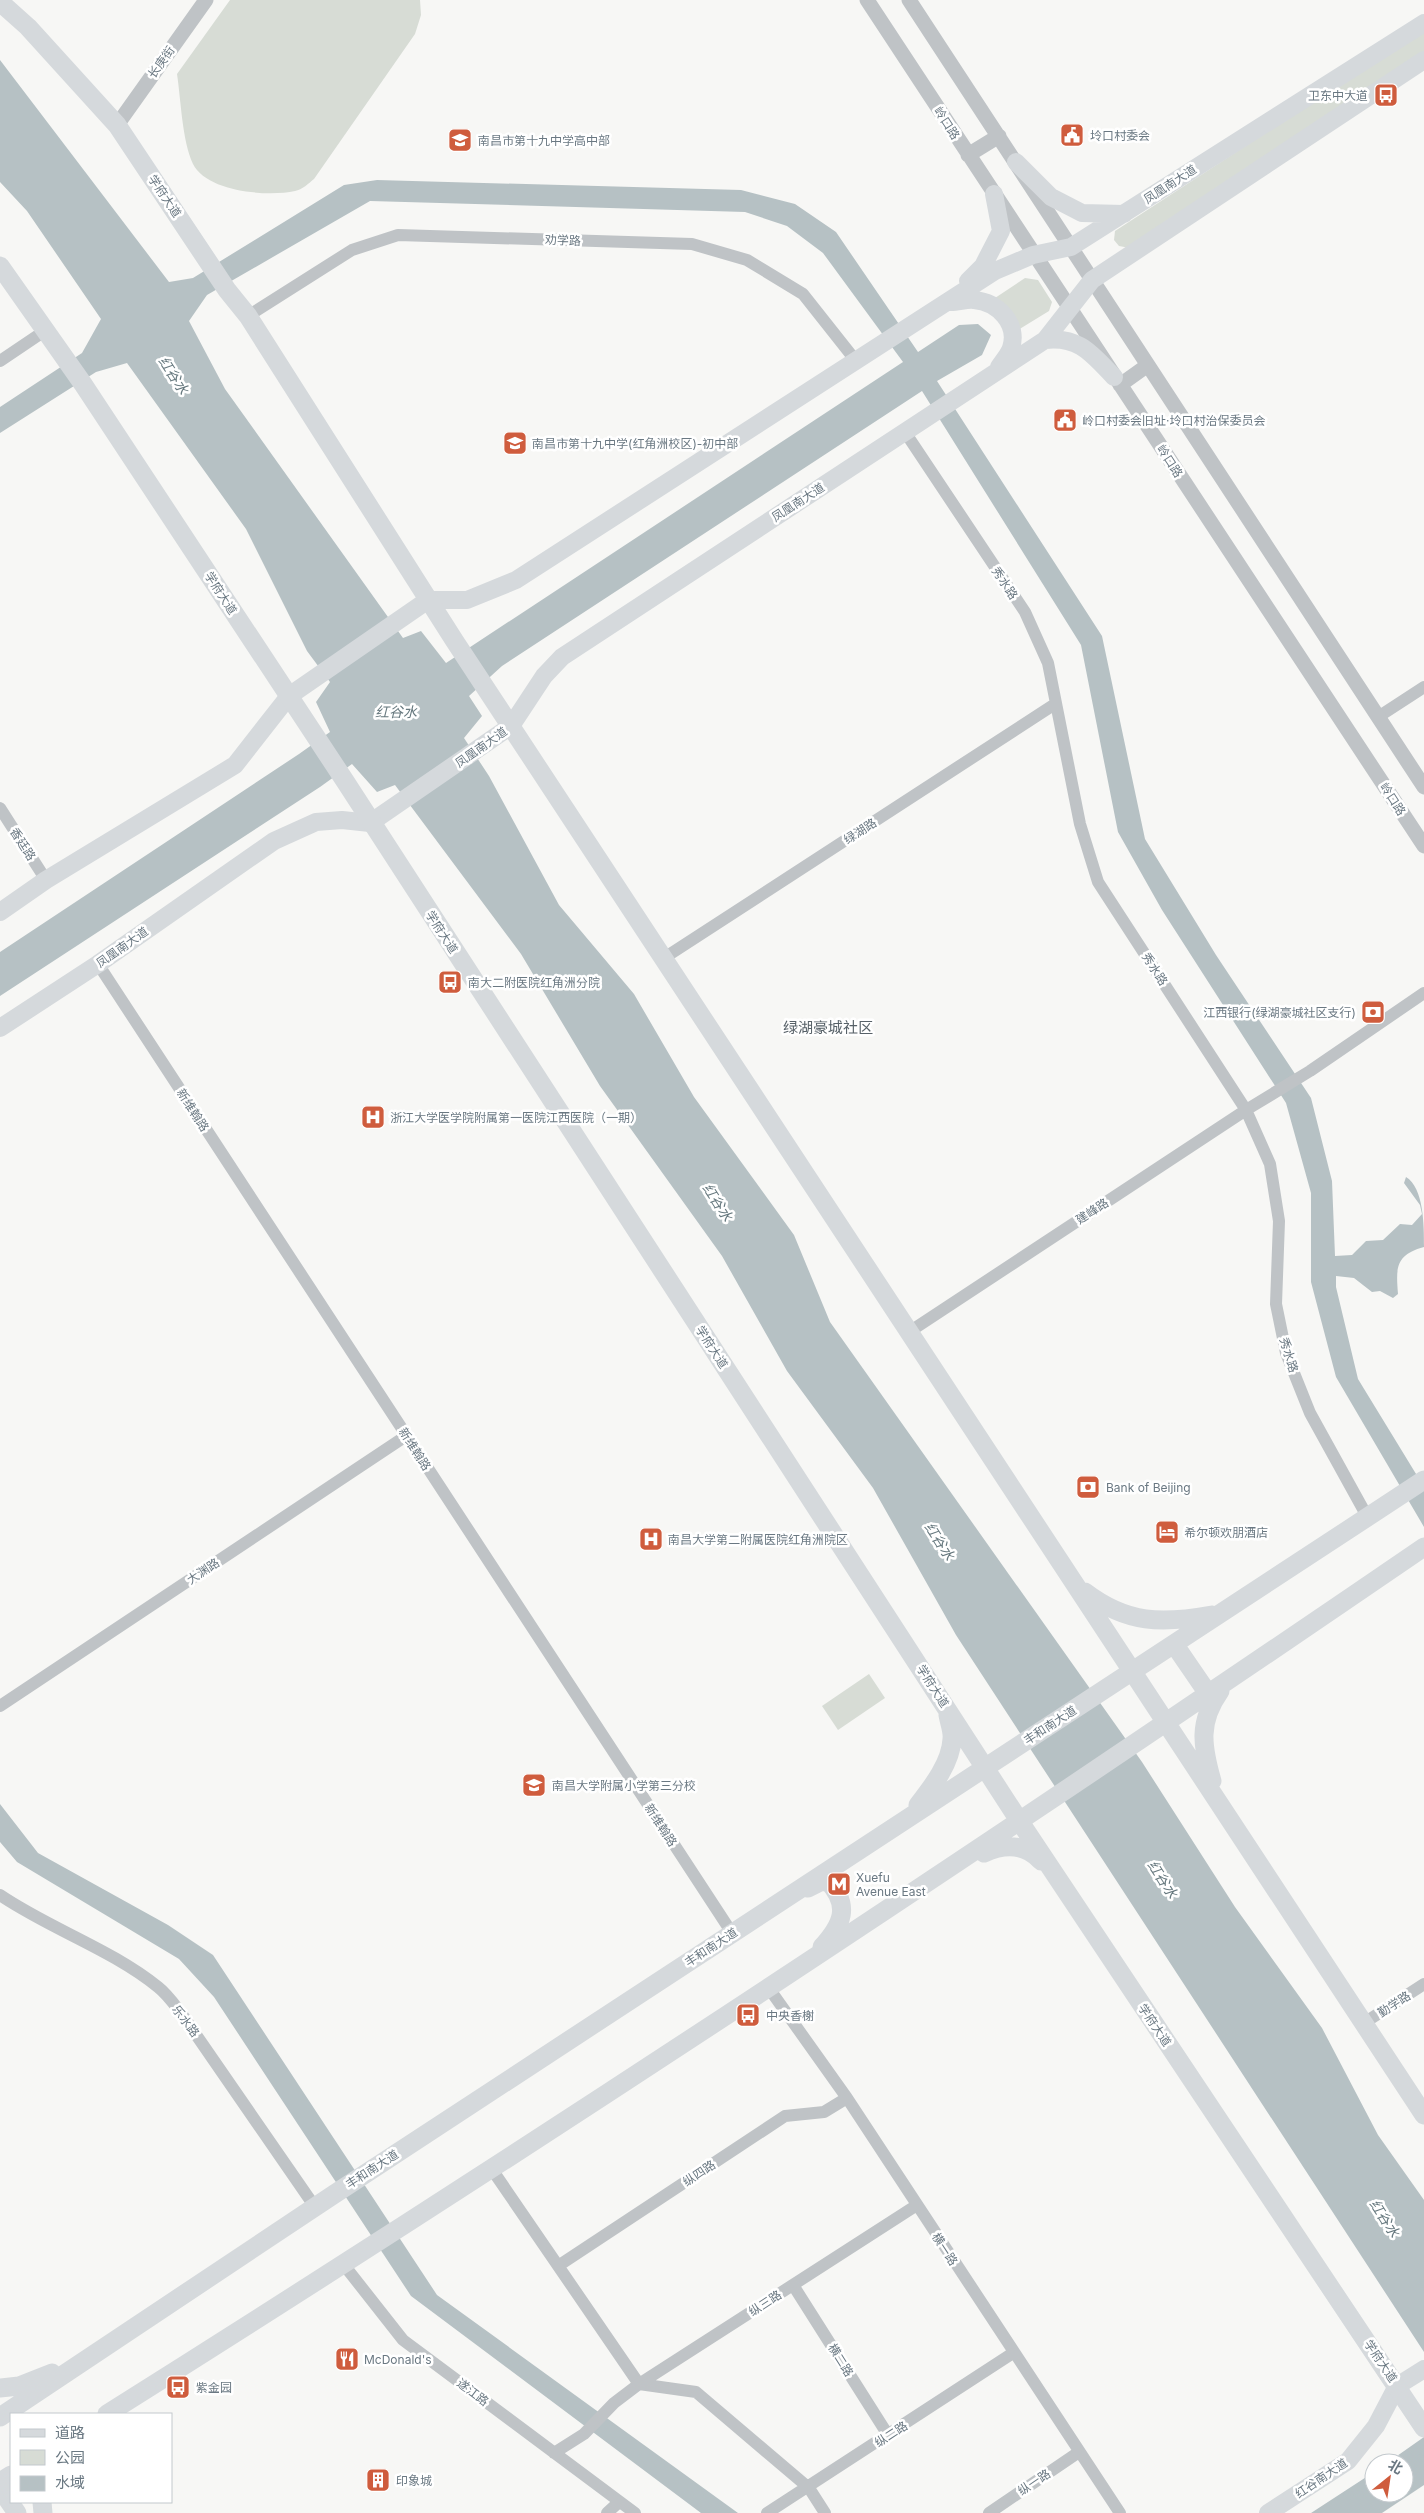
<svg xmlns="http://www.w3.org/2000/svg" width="1424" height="2513" font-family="Inter,'Noto Sans SC',sans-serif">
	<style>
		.green { fill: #d7dcd5 }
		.water { fill: #b6c1c4; fill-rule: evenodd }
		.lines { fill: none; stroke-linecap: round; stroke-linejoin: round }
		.minor { stroke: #bfc3c6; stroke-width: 12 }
		.tertiary { stroke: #bfc3c6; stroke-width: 15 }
		.secondary { stroke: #d5d9dc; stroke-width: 18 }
		.primary { stroke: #d5d9dc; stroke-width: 19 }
		.labels { text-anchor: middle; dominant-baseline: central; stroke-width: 5; stroke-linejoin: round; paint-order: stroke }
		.street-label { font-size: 12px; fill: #6a7882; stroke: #fff }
		.poi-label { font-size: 12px; fill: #6a7882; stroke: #fff; text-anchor: start }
		.water-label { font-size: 14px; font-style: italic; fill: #66787e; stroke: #fff }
		.quarter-label { font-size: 15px; fill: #576168; stroke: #fff }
	</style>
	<rect width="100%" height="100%" fill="#f7f7f5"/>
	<path class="green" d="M230,0H420L421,15L415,34L314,179C309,183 302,190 295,191C268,197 207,192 193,164C182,140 181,100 177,74Z
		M1424,30V55L1130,248L1119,246L1114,240L1115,231Z
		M1025,278L1038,280L1052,302L1049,311L1018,330L995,298Z
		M869,1674L885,1698L838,1730L822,1706Z"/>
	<path class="water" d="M0,60L169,282L193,278L344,185L377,180L741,190L795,204L836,232L918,352L959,325L978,324L991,335L982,355L937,381L1102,636L1145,839L1216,955L1311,1098L1332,1181L1335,1256L1352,1255L1366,1241L1383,1240L1400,1224L1412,1225L1422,1214L1420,1205L1404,1183L1406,1177C1424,1188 1424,1225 1424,1247C1395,1255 1396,1268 1398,1294L1393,1298L1380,1291L1372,1292L1354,1278L1336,1276V1287L1358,1379L1424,1487V1527L1336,1377L1311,1282V1193L1286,1103L1162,910L1118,832L1081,645L922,391L502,666L469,696L482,716L464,738L489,776L559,905L634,994L694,1097L794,1235L830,1322L1142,1762L1235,1907L1322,2028L1378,2135L1424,2200V2352L956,1635L873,1488L787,1371L722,1256L600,1086L521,954L395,785L377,792L352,764L320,787L0,996V952L299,754L330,732L316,702L330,682L307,651L246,529L127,363L96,372L0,433V407L82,353L101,319L27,211L0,182ZM370,201L745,212L787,226L823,253L903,362L446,663L421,631L403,638L225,389L189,321L207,295Z
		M0,1804L38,1853L168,1925L213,1955L437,2295L738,2513H701L411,2296L214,1997L179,1959L17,1862L0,1842Z
		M1424,2437V2485L1382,2513H1311L1374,2472V2493H1404V2463H1387Z"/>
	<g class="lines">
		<path class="minor" d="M248,316L352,250L398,235L692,244L747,260L803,294L856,361
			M0,361L46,330
			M905,432L1025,612L1048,663L1080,824L1098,882L1246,1110L1270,1164L1279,1221L1276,1304L1286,1353L1310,1413L1368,1518
			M1378,717L1424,687
			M0,808L46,880
			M664,958L1055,704
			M98,964L732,1933
			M909,1332L1246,1110L1310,1071L1424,993
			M0,1706L406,1436
			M0,1895C50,1929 111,1949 158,1987C167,1994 174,2004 181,2013L315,2207
			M768,1987L847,2098L1120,2513
			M1364,2023L1424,1984
			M491,2168L639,2384L696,2392L809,2488L825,2513
			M344,2265L403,2340L635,2513
			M558,2266L785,2116L824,2112L847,2098
			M793,2285L888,2435
			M554,2453L584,2434L614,2403L639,2384L917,2205
			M607,2513L619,2502
			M767,2513L1013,2353
			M989,2513L1079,2452"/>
		<path class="tertiary" d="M867,0L1424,846
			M909,0L1424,787
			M117,125L206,0
			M968,155L999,136
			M1120,385L1148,365"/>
		<path class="secondary" d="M1016,162L1051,197L1082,213L1124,214
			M968,281L983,266L1001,231L994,194
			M951,302C959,302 967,299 974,300C998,302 1019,324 1011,348C1009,354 1003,361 999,367
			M1045,340C1079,336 1092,354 1114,377
			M0,912L46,880L235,765L289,696L428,600H467L516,580L995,271L1033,255L1071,247L1424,23
			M0,1028L98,964L274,841L316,822L342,820L370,823L511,726L544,676L562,657L1045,340L1092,280L1424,60
			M1268,2513L1348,2461L1376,2426L1397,2386L1424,2369"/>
		<path class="primary" d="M0,2L28,27L117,125L227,290L248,316L454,640L1424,2115
			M0,266L83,384L345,781L1020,1822L1424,2428
			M1085,1592C1127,1624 1162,1624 1212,1615
			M1174,1644L1209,1695
			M1212,1781C1202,1746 1198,1722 1220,1691
			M918,1805C932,1787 951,1763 952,1739C953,1731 949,1722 948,1715
			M984,1853C1004,1844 1025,1843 1041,1861
			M808,1888L820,1882L828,1881C851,1906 842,1925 822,1947
			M0,2388L19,2386L52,2373
			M107,2414C552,2134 990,1844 1424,1547
			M0,2417L333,2195L1424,1480
			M0,2482L11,2475
			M0,2488L17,2513
			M42,2502L43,2513"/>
	</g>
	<defs>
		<g id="bus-square" transform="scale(1.25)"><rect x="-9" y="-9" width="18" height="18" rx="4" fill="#cf5c3d" stroke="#fff"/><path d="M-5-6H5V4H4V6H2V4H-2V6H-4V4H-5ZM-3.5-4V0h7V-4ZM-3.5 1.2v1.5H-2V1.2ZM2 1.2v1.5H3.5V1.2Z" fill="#fff"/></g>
		<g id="civic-square" transform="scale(1.25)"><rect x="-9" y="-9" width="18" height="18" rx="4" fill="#cf5c3d" stroke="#fff"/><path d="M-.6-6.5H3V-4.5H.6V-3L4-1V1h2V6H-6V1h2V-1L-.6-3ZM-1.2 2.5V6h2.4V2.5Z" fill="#fff"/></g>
		<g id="school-square" transform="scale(1.25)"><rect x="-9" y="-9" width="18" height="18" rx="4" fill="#cf5c3d" stroke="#fff"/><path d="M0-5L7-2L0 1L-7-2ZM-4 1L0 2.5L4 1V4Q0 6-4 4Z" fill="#fff"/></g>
		<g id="bank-square" transform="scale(1.25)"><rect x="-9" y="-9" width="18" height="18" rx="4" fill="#cf5c3d" stroke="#fff"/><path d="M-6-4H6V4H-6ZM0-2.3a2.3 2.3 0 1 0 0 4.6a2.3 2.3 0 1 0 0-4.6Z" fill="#fff"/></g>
		<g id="hospital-square" transform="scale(1.25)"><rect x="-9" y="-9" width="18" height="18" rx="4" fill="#cf5c3d" stroke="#fff"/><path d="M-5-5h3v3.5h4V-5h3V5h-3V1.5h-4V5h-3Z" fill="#fff"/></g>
		<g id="hotel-square" transform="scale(1.25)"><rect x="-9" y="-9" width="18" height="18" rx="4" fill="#cf5c3d" stroke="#fff"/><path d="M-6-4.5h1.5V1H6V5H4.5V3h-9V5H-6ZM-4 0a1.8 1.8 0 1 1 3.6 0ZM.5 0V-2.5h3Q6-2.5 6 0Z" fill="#fff"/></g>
		<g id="metro-square" transform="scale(1.25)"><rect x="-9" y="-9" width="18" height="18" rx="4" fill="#cf5c3d" stroke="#fff"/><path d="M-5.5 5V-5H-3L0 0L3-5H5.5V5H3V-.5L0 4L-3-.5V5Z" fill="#fff"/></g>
		<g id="restaurant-square" transform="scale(1.25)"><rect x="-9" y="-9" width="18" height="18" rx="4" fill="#cf5c3d" stroke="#fff"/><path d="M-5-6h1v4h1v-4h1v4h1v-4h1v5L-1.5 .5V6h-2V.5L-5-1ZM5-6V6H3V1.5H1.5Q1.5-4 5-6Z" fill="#fff"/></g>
		<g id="building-square" transform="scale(1.25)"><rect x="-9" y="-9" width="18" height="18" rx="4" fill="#cf5c3d" stroke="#fff"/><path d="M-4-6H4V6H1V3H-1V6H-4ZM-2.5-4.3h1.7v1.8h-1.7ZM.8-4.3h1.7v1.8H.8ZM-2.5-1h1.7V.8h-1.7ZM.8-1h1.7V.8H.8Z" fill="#fff"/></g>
	</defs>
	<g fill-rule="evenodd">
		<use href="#bus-square" x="1386" y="95"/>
		<use href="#civic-square" x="1072" y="135"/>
		<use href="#school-square" x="460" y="140"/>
		<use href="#civic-square" x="1065" y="420"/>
		<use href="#school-square" x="515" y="443"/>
		<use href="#bus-square" x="450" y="982"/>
		<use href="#bank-square" x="1373" y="1012"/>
		<use href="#hospital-square" x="373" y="1117"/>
		<use href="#bank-square" x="1088" y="1487"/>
		<use href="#hotel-square" x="1167" y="1532"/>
		<use href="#hospital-square" x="651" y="1539"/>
		<use href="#school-square" x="534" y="1785"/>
		<use href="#metro-square" x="839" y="1884"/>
		<use href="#bus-square" x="748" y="2015"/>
		<use href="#restaurant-square" x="347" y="2359"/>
		<use href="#bus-square" x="178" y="2387"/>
		<use href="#building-square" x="378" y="2480"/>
	</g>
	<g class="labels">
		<g class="street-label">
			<text transform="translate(161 62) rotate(-55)">长庚街</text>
			<text transform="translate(947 123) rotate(57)">岭口路</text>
			<text transform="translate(1170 184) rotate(-33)">凤凰南大道</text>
			<text transform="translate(165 196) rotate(56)">学府大道</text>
			<text transform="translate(563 240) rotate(2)">劝学路</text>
			<text transform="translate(1170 461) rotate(57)">岭口路</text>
			<text transform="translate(798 502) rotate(-33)">凤凰南大道</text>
			<text transform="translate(1005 583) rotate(56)">秀水路</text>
			<text transform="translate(221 593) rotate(57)">学府大道</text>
			<text transform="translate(481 747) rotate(-35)">凤凰南大道</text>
			<text transform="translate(1393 799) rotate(57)">岭口路</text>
			<text transform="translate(860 831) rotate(-33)">绿湖路</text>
			<text transform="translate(23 844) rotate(57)">香廷路</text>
			<text transform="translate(442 932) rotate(57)">学府大道</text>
			<text transform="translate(122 947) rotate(-35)">凤凰南大道</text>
			<text transform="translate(1155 969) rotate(57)">秀水路</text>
			<text transform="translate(193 1110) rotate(57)">新维翰路</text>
			<text transform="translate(1092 1211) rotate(-33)">建峰路</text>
			<text transform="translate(712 1347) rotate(57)">学府大道</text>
			<text transform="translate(1289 1355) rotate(73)">秀水路</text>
			<text transform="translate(415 1449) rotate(57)">新维翰路</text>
			<text transform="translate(203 1571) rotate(-34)">大渊路</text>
			<text transform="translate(933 1686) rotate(57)">学府大道</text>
			<text transform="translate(1050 1725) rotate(-33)">丰和南大道</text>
			<text transform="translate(661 1825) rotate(57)">新维翰路</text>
			<text transform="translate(711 1947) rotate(-33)">丰和南大道</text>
			<text transform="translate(1394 2004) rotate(-33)">勤学路</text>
			<text transform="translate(186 2021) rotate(53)">乐水路</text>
			<text transform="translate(1155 2025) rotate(56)">学府大道</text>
			<text transform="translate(372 2169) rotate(-33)">丰和南大道</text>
			<text transform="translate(699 2173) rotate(-34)">纵四路</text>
			<text transform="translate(945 2249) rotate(57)">横一路</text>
			<text transform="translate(765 2303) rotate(-33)">纵三路</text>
			<text transform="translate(841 2360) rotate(58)">横二路</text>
			<text transform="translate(1381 2361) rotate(56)">学府大道</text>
			<text transform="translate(473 2392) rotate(37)">遂江路</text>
			<text transform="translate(891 2434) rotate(-33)">纵二路</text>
			<text transform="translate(1321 2478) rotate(-34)">红谷南大道</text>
			<text transform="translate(1034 2482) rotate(-34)">纵一路</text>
		</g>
		<g class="poi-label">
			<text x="1368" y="95" text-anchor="end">卫东中大道</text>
			<text x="1090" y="135">坽口村委会</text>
			<text x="478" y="140">南昌市第十九中学高中部</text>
			<text x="1082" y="420">岭口村委会旧址·坽口村治保委员会</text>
			<text x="532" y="443">南昌市第十九中学(红角洲校区)-初中部</text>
			<text x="468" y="982">南大二附医院红角洲分院</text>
			<text x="1356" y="1012" text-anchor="end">江西银行(绿湖豪城社区支行)</text>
			<text x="390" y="1117">浙江大学医学院附属第一医院江西医院（一期）</text>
			<text x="1106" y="1487">Bank of Beijing</text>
			<text x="1184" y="1532">希尔顿欢朋酒店</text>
			<text x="668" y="1539">南昌大学第二附属医院红角洲院区</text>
			<text x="552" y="1785">南昌大学附属小学第三分校</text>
			<text x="856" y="1877">Xuefu<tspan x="856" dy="14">Avenue East</tspan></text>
			<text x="766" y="2015">中央香榭</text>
			<text x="364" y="2359">McDonald's</text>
			<text x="196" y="2387">紫金园</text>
			<text x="396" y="2480">印象城</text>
		</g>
		<g class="water-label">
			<text transform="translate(174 375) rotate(57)">红谷水</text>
			<text x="396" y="711">红谷水</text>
			<text transform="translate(718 1202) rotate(57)">红谷水</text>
			<text transform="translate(940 1541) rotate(57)">红谷水</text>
			<text transform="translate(1163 1879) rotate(57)">红谷水</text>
			<text transform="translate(1385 2218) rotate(57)">红谷水</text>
		</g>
		<g class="quarter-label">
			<text x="828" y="1027">绿湖豪城社区</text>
		</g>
	</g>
	<rect x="10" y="2413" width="162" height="90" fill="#ffffff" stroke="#c3c9cd"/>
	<rect x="20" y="2429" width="25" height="8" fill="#d5d9dc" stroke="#c3c9cd"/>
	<text x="55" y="2438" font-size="15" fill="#6a7882">道路</text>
	<rect x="20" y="2450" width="25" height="15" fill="#d7dcd5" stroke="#c3c9cd"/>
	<text x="55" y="2463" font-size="15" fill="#6a7882">公园</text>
	<rect x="20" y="2476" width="25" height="15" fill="#b6c1c4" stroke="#c3c9cd"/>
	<text x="55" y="2488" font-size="15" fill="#6a7882">水域</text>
	<g transform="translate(1389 2478) rotate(30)"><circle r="24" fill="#ffffff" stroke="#c3c9cd"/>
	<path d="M0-4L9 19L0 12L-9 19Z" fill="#cf5c3d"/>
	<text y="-8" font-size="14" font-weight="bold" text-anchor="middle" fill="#6a7882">北</text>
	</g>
</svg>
